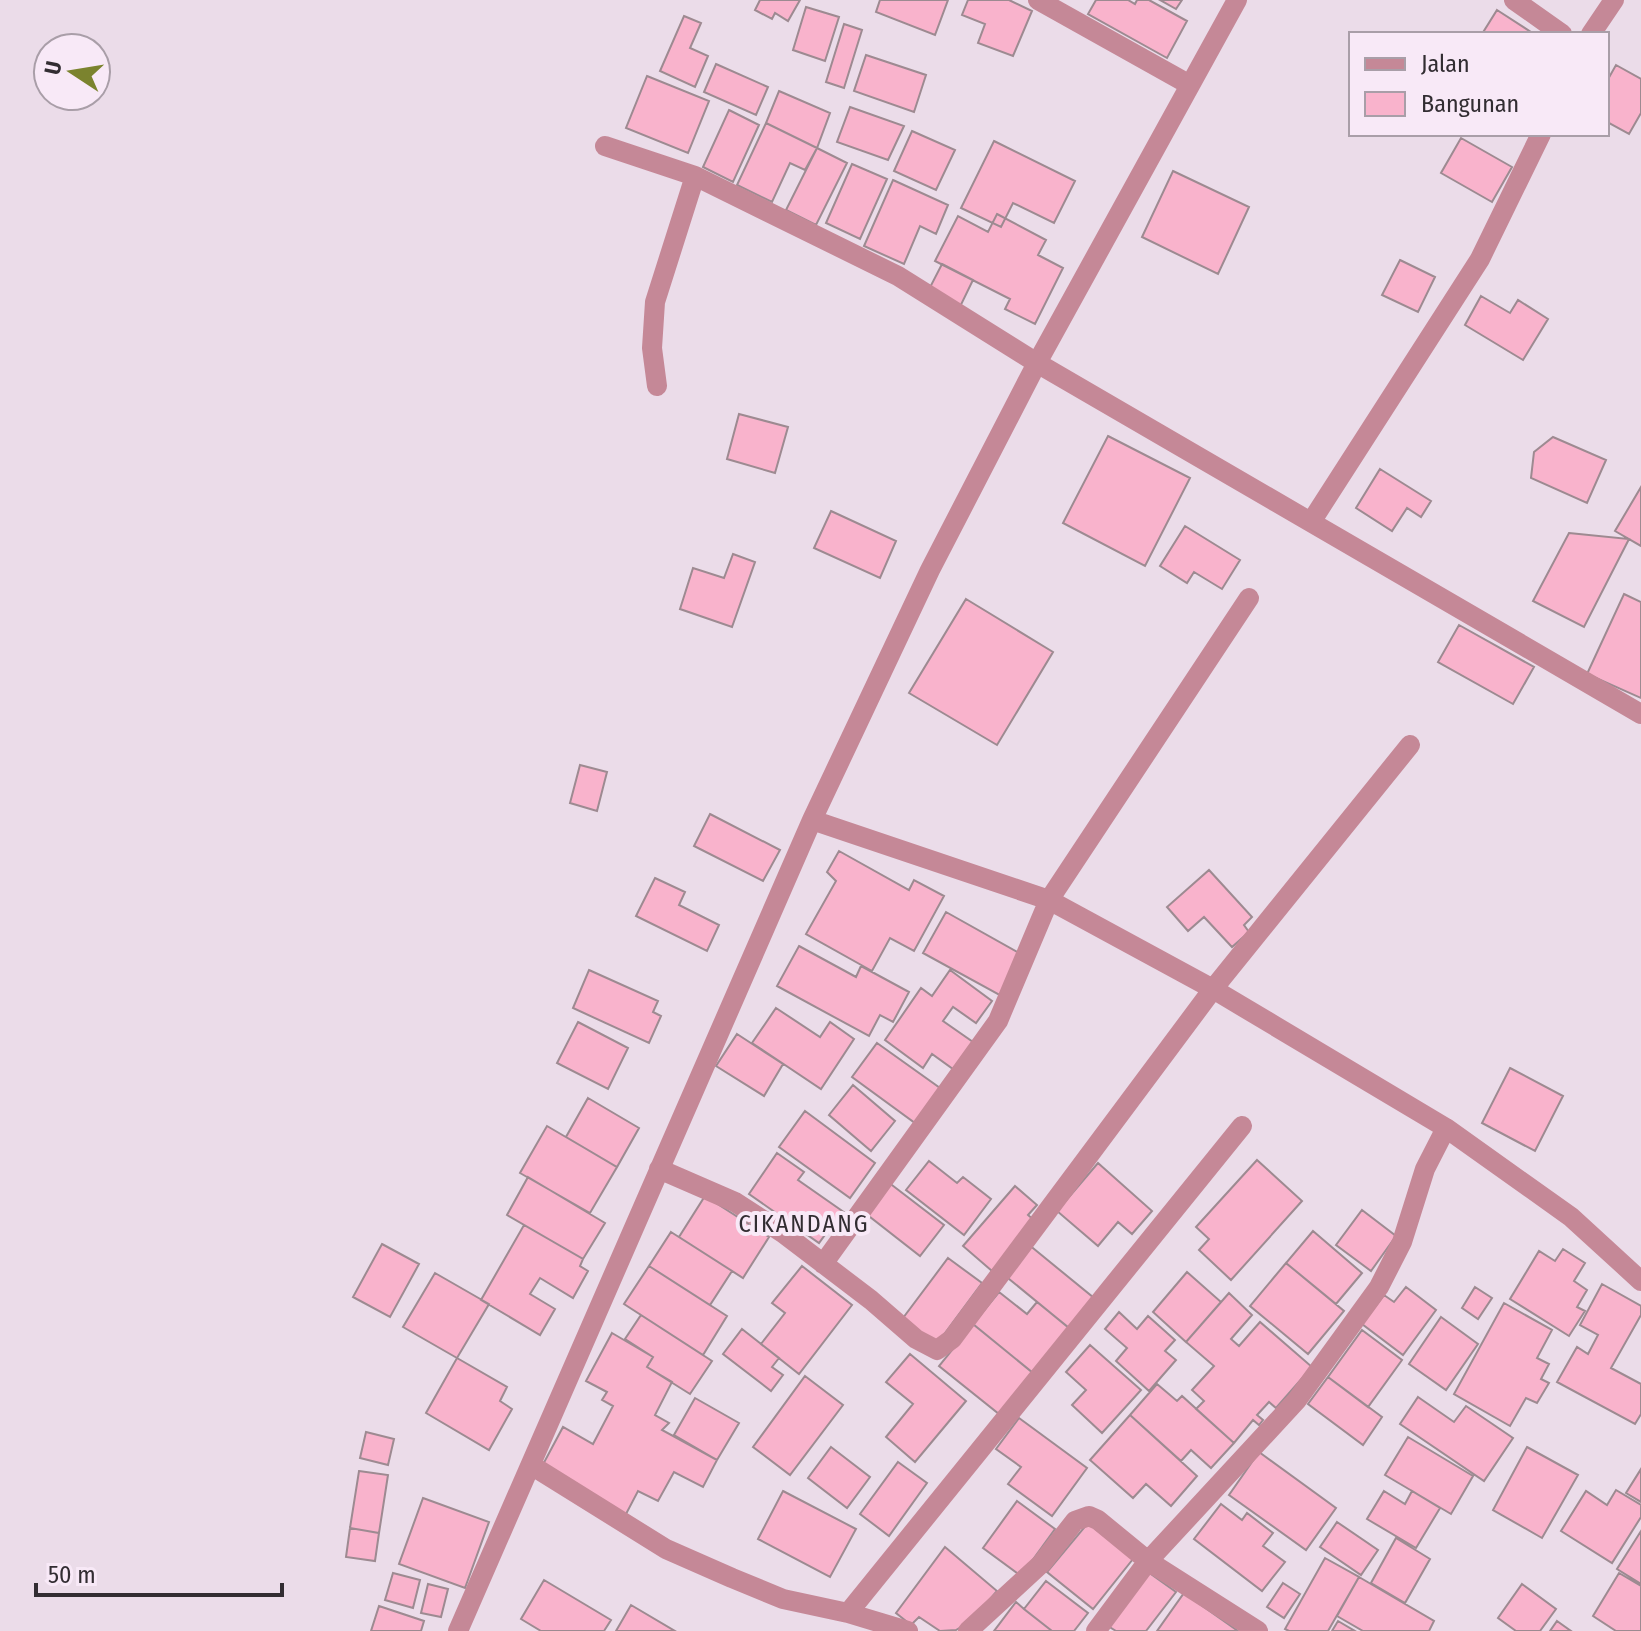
<svg xmlns="http://www.w3.org/2000/svg" width="1641" height="1631" font-family="'Fira Sans Condensed',sans-serif">
	<style>
		.building { fill: #f9b3cc; stroke: #9d8a91; stroke-width: 2 }
		.lines { fill: none; stroke-linecap: round; stroke-linejoin: round }
		.street { stroke: #c58897; stroke-width: 20 }
		.labels { text-anchor: middle; dominant-baseline: central; stroke-width: 8; stroke-linejoin: round; paint-order: stroke }
		.quarter-label { font-size: 24px; letter-spacing: 2px; fill: #322d32; stroke: #f8e9f7 }
	</style>
	<rect width="100%" height="100%" fill="#ebdce9"/>
	<path class="building" d="M760,0H800L788,21L775,13L772,19L755,10Z
		M880,0H948L935,35L876,12Z
		M968,0H1009L1032,11L1013,56L978,43L985,24L962,15Z
		M1096,0H1128L1135,4L1137,0H1149L1187,21L1167,58L1088,14Z
		M1160,0H1182L1176,9Z
		M806,7L839,17L825,61L793,50Z
		M1497,10L1534,34H1482Z
		M684,16L701,23L690,48L708,56L695,87L660,71Z
		M844,24L862,30L844,88L826,82Z
		M866,55L926,75L914,112L854,91Z
		M716,64L768,87L756,115L704,92Z
		M1616,65L1641,79V113L1629,134L1607,122V81Z
		M647,76L709,101L688,153L626,128Z
		M779,91L830,113L817,148L766,123Z
		M850,107L904,126L888,160L837,142Z
		M729,110L759,125L733,182L703,167Z
		M766,123L817,148L805,170L790,163L772,202L737,185Z
		M912,131L955,150L936,190L894,171Z
		M1461,138L1512,167L1492,202L1441,173Z
		M994,141L1075,181L1054,223L1013,203L1001,227L961,208Z
		M817,148L847,163L816,225L786,210Z
		M852,164L887,179L860,239L826,223Z
		M1173,171L1249,207L1218,274L1142,237Z
		M893,180L948,205L936,234L920,226L904,264L864,246Z
		M997,214L1046,240L1038,255L1063,268L1035,324L1005,309L1010,299L935,261L958,216L988,232Z
		M1400,260L1435,277L1418,312L1382,295Z
		M942,264L973,280L956,315L924,299Z
		M1481,296L1510,313L1518,300L1548,319L1523,360L1465,325Z
		M739,414L788,427L775,473L727,459Z
		M1108,436L1190,478L1145,566L1063,523Z
		M1553,437L1606,460L1587,503L1531,478L1534,452Z
		M1380,469L1431,501L1421,517L1407,508L1392,531L1356,508Z
		M1641,487V546L1615,531Z
		M831,511L896,541L880,578L814,548Z
		M1185,526L1240,560L1222,589L1194,572L1187,583L1160,566Z
		M1569,533L1629,539L1584,627L1533,601Z
		M733,554L755,562L732,627L680,609L693,568L724,578Z
		M1624,594L1641,602V698L1587,674Z
		M966,599L1053,652L997,745L909,693Z
		M1459,625L1534,667L1513,704L1438,662Z
		M580,765L607,772L597,811L570,803Z
		M710,814L780,850L763,881L694,846Z
		M839,851L909,890L914,880L944,896L914,951L890,938L872,971L806,934L836,881L827,872Z
		M1209,870L1252,917L1244,925L1249,932L1232,947L1204,917L1188,931L1167,907Z
		M655,878L685,892L679,905L719,925L707,951L636,916Z
		M946,912L1028,958L1005,998L923,953Z
		M799,946L856,977L861,966L909,992L893,1022L880,1015L869,1036L777,986Z
		M589,970L658,1001L653,1012L661,1016L649,1043L573,1008Z
		M950,970L992,1001L976,1023L953,1007L943,1021L973,1042L953,1069L932,1054L923,1068L885,1040L921,988L932,996Z
		M776,1008L820,1037L830,1022L854,1039L821,1089L752,1043Z
		M578,1022L628,1048L608,1089L557,1063Z
		M737,1034L783,1064L764,1096L716,1066Z
		M877,1043L940,1088L915,1123L852,1077Z
		M1510,1068L1563,1096L1535,1151L1482,1123Z
		M853,1085L895,1121L871,1151L829,1115Z
		M588,1098L639,1128L617,1167L566,1137Z
		M805,1111L875,1163L850,1198L779,1147Z
		M547,1126L617,1167L590,1213L520,1173Z
		M777,1153L804,1172L798,1180L848,1215L836,1233L830,1228L819,1243L749,1194Z
		M1257,1160L1302,1201L1231,1280L1199,1250L1209,1239L1196,1227Z
		M929,1161L957,1183L963,1177L991,1199L964,1235L906,1190Z
		M1098,1163L1152,1211L1132,1234L1118,1222L1098,1246L1057,1211Z
		M528,1177L605,1223L583,1259L507,1215Z
		M888,1182L944,1225L920,1256L865,1213Z
		M1015,1186L1037,1205L1028,1215L1035,1221L992,1271L963,1246Z
		M705,1196L769,1237L743,1278L679,1237Z
		M1362,1210L1396,1236L1371,1271L1336,1245Z
		M524,1225L583,1259L580,1266L588,1271L573,1298L540,1278L530,1294L555,1309L540,1335L481,1300Z
		M1313,1231L1362,1273L1336,1304L1286,1263Z
		M671,1232L732,1271L710,1305L649,1266Z
		M382,1244L419,1264L390,1317L353,1297Z
		M1028,1244L1094,1298L1069,1328L1003,1274Z
		M1563,1249L1585,1263L1574,1281L1587,1290L1577,1307L1585,1311L1569,1336L1510,1299L1539,1251L1555,1261Z
		M948,1258L982,1283L931,1352L897,1326Z
		M1286,1263L1344,1311L1308,1354L1250,1306Z
		M649,1266L727,1316L703,1355L624,1304Z
		M802,1266L852,1305L799,1374L761,1344L785,1313L772,1303Z
		M1187,1272L1221,1302L1186,1342L1153,1312Z
		M435,1273L489,1304L457,1358L403,1327Z
		M1602,1284L1641,1306V1315L1611,1368L1641,1384V1414L1635,1424L1557,1382L1577,1347L1588,1354L1598,1335L1580,1325Z
		M1406,1287L1436,1310L1403,1355L1362,1324L1384,1295L1394,1302Z
		M1475,1287L1492,1298L1478,1319L1462,1308Z
		M999,1292L1027,1314L1037,1302L1069,1328L1033,1373L973,1324Z
		M1229,1293L1252,1315L1231,1339L1239,1346L1260,1322L1312,1367L1276,1408L1269,1402L1257,1415L1263,1420L1259,1425L1253,1420L1234,1443L1196,1409L1204,1401L1192,1390L1214,1366L1186,1342Z
		M1504,1303L1552,1330L1537,1358L1549,1364L1541,1379L1549,1383L1537,1403L1526,1398L1510,1426L1454,1394Z
		M1119,1312L1137,1329L1148,1316L1175,1340L1165,1351L1176,1360L1149,1391L1116,1361L1127,1348L1105,1329Z
		M641,1315L712,1361L690,1394L647,1367L653,1357L625,1339Z
		M1441,1317L1478,1344L1446,1390L1409,1364Z
		M973,1324L1033,1373L999,1414L939,1366Z
		M742,1329L779,1358L772,1367L783,1375L771,1391L723,1354Z
		M1362,1330L1402,1360L1368,1407L1328,1377Z
		M612,1333L653,1357L647,1367L672,1382L655,1415L669,1423L662,1430L717,1460L703,1487L674,1472L658,1501L638,1491L625,1516L540,1470L563,1427L593,1444L613,1406L602,1400L607,1392L586,1381Z
		M1090,1345L1141,1390L1102,1433L1072,1405L1086,1390L1066,1372Z
		M910,1354L966,1401L915,1462L886,1437L913,1404L886,1382Z
		M457,1358L507,1387L500,1401L512,1409L489,1450L426,1413Z
		M805,1376L843,1405L790,1475L753,1447Z
		M1328,1377L1382,1417L1363,1445L1308,1404Z
		M1157,1384L1177,1401L1182,1396L1234,1443L1211,1468L1191,1450L1181,1461L1130,1415Z
		M1418,1397L1454,1422L1466,1406L1513,1438L1484,1481L1400,1424Z
		M695,1398L739,1423L717,1460L674,1435Z
		M1130,1415L1197,1476L1171,1506L1146,1484L1133,1498L1090,1460Z
		M1019,1418L1087,1468L1052,1516L1008,1484L1021,1467L996,1449Z
		M366,1432L394,1439L388,1465L360,1458Z
		M1408,1437L1473,1476L1451,1514L1385,1475Z
		M831,1447L870,1477L847,1508L808,1478Z
		M1527,1447L1578,1475L1542,1538L1493,1510Z
		M1259,1452L1336,1508L1306,1550L1229,1495Z
		M898,1462L927,1483L889,1536L860,1514Z
		M1641,1469V1502L1626,1493Z
		M359,1471L388,1475L379,1533L350,1528Z
		M1616,1490L1641,1505V1517L1612,1563L1561,1531L1586,1491L1607,1505Z
		M783,1491L856,1529L830,1577L758,1539Z
		M1384,1491L1405,1504L1412,1491L1440,1508L1416,1548L1367,1519Z
		M423,1498L489,1522L465,1588L399,1564Z
		M1017,1501L1055,1529L1021,1576L983,1548Z
		M1221,1504L1242,1520L1247,1513L1273,1533L1263,1546L1285,1562L1262,1591L1194,1539Z
		M1337,1522L1378,1550L1361,1575L1320,1547Z
		M1088,1523L1133,1559L1093,1609L1047,1572Z
		M350,1528L379,1533L375,1561L346,1557Z
		M1641,1531V1584L1617,1569Z
		M1396,1538L1430,1559L1405,1603L1371,1583Z
		M945,1547L997,1591L971,1621L956,1630L940,1631L919,1617L911,1625L896,1613Z
		M1325,1558L1359,1577L1328,1631H1289L1285,1629Z
		M1148,1572L1176,1592L1146,1631H1116L1108,1626Z
		M393,1573L420,1580L413,1608L385,1600Z
		M1619,1573L1641,1586V1631H1616L1593,1616Z
		M1359,1577L1434,1621L1429,1631H1363L1337,1616Z
		M544,1580L611,1620L604,1631H541L521,1619Z
		M1046,1581L1088,1613L1074,1631H1052L1024,1609Z
		M1283,1583L1300,1594L1284,1618L1267,1607Z
		M428,1584L448,1589L441,1617L421,1613Z
		M1522,1584L1556,1609L1540,1631H1516L1498,1618Z
		M1184,1593L1238,1631H1157Z
		M1016,1602L1024,1609L1052,1631H994Z
		M631,1605L675,1631H616Z
		M379,1606L424,1621L421,1631H371Z
		M1338,1621L1355,1631H1332Z
		M1557,1621L1571,1631H1550Z"/>
	<g class="lines">
		<path class="street" d="M1038,0L1190,85
			M1514,0L1562,34
			M1591,34L1614,0
			M605,146L695,176L898,276L1037,363L1641,714
			M657,386L652,348L655,302L695,176
			M1311,522L1480,259L1541,134
			M812,820L1049,900L1213,989L1446,1128L1571,1217L1641,1281
			M659,1169L735,1202L783,1233L871,1300L916,1339L937,1350L952,1339L1213,989L1410,745
			M823,1264L998,1021L1049,900L1249,598
			M531,1465L666,1549L732,1578L783,1599L848,1613L908,1631
			M848,1613L1242,1126
			M458,1631L812,820L930,570L1037,363L1237,0
			M968,1631L1042,1563L1075,1521L1089,1516L1098,1520L1148,1561L1096,1631
			M1258,1631L1148,1561L1297,1400L1379,1287L1402,1242L1425,1169L1446,1128"/>
	</g>
	<g class="labels">
		<g class="quarter-label">
			<text x="804" y="1224">CIKANDANG</text>
		</g>
	</g>
	<rect x="1349" y="32" width="260" height="104" fill="#f8e9f7" stroke="#a99ea8" stroke-width="2"/>
	<rect x="1365" y="58" width="40" height="12" fill="#c58897" stroke="#a99ea8" stroke-width="2"/>
	<text x="1421" y="72" font-size="24" fill="#322d32">Jalan</text>
	<rect x="1365" y="92" width="40" height="24" fill="#f9b3cc" stroke="#a99ea8" stroke-width="2"/>
	<text x="1421" y="112" font-size="24" fill="#322d32">Bangunan</text>
	<g transform="translate(72 72) rotate(282)"><circle r="38" fill="#f8e9f7" stroke="#a99ea8" stroke-width="2"/>
	<path d="M0-6L14 30L0 20L-14 30Z" fill="#7b832e"/>
	<text y="-12" font-size="22" font-weight="bold" text-anchor="middle" fill="#322d32">U</text>
	</g>
	<path d="M36 1583v12h246v-12" fill="none" stroke="#322d32" stroke-width="4"/>
	<text x="48" y="1583" font-size="24" fill="#322d32" stroke="#f8e9f7" stroke-width="6" paint-order="stroke">50 m</text>
</svg>
